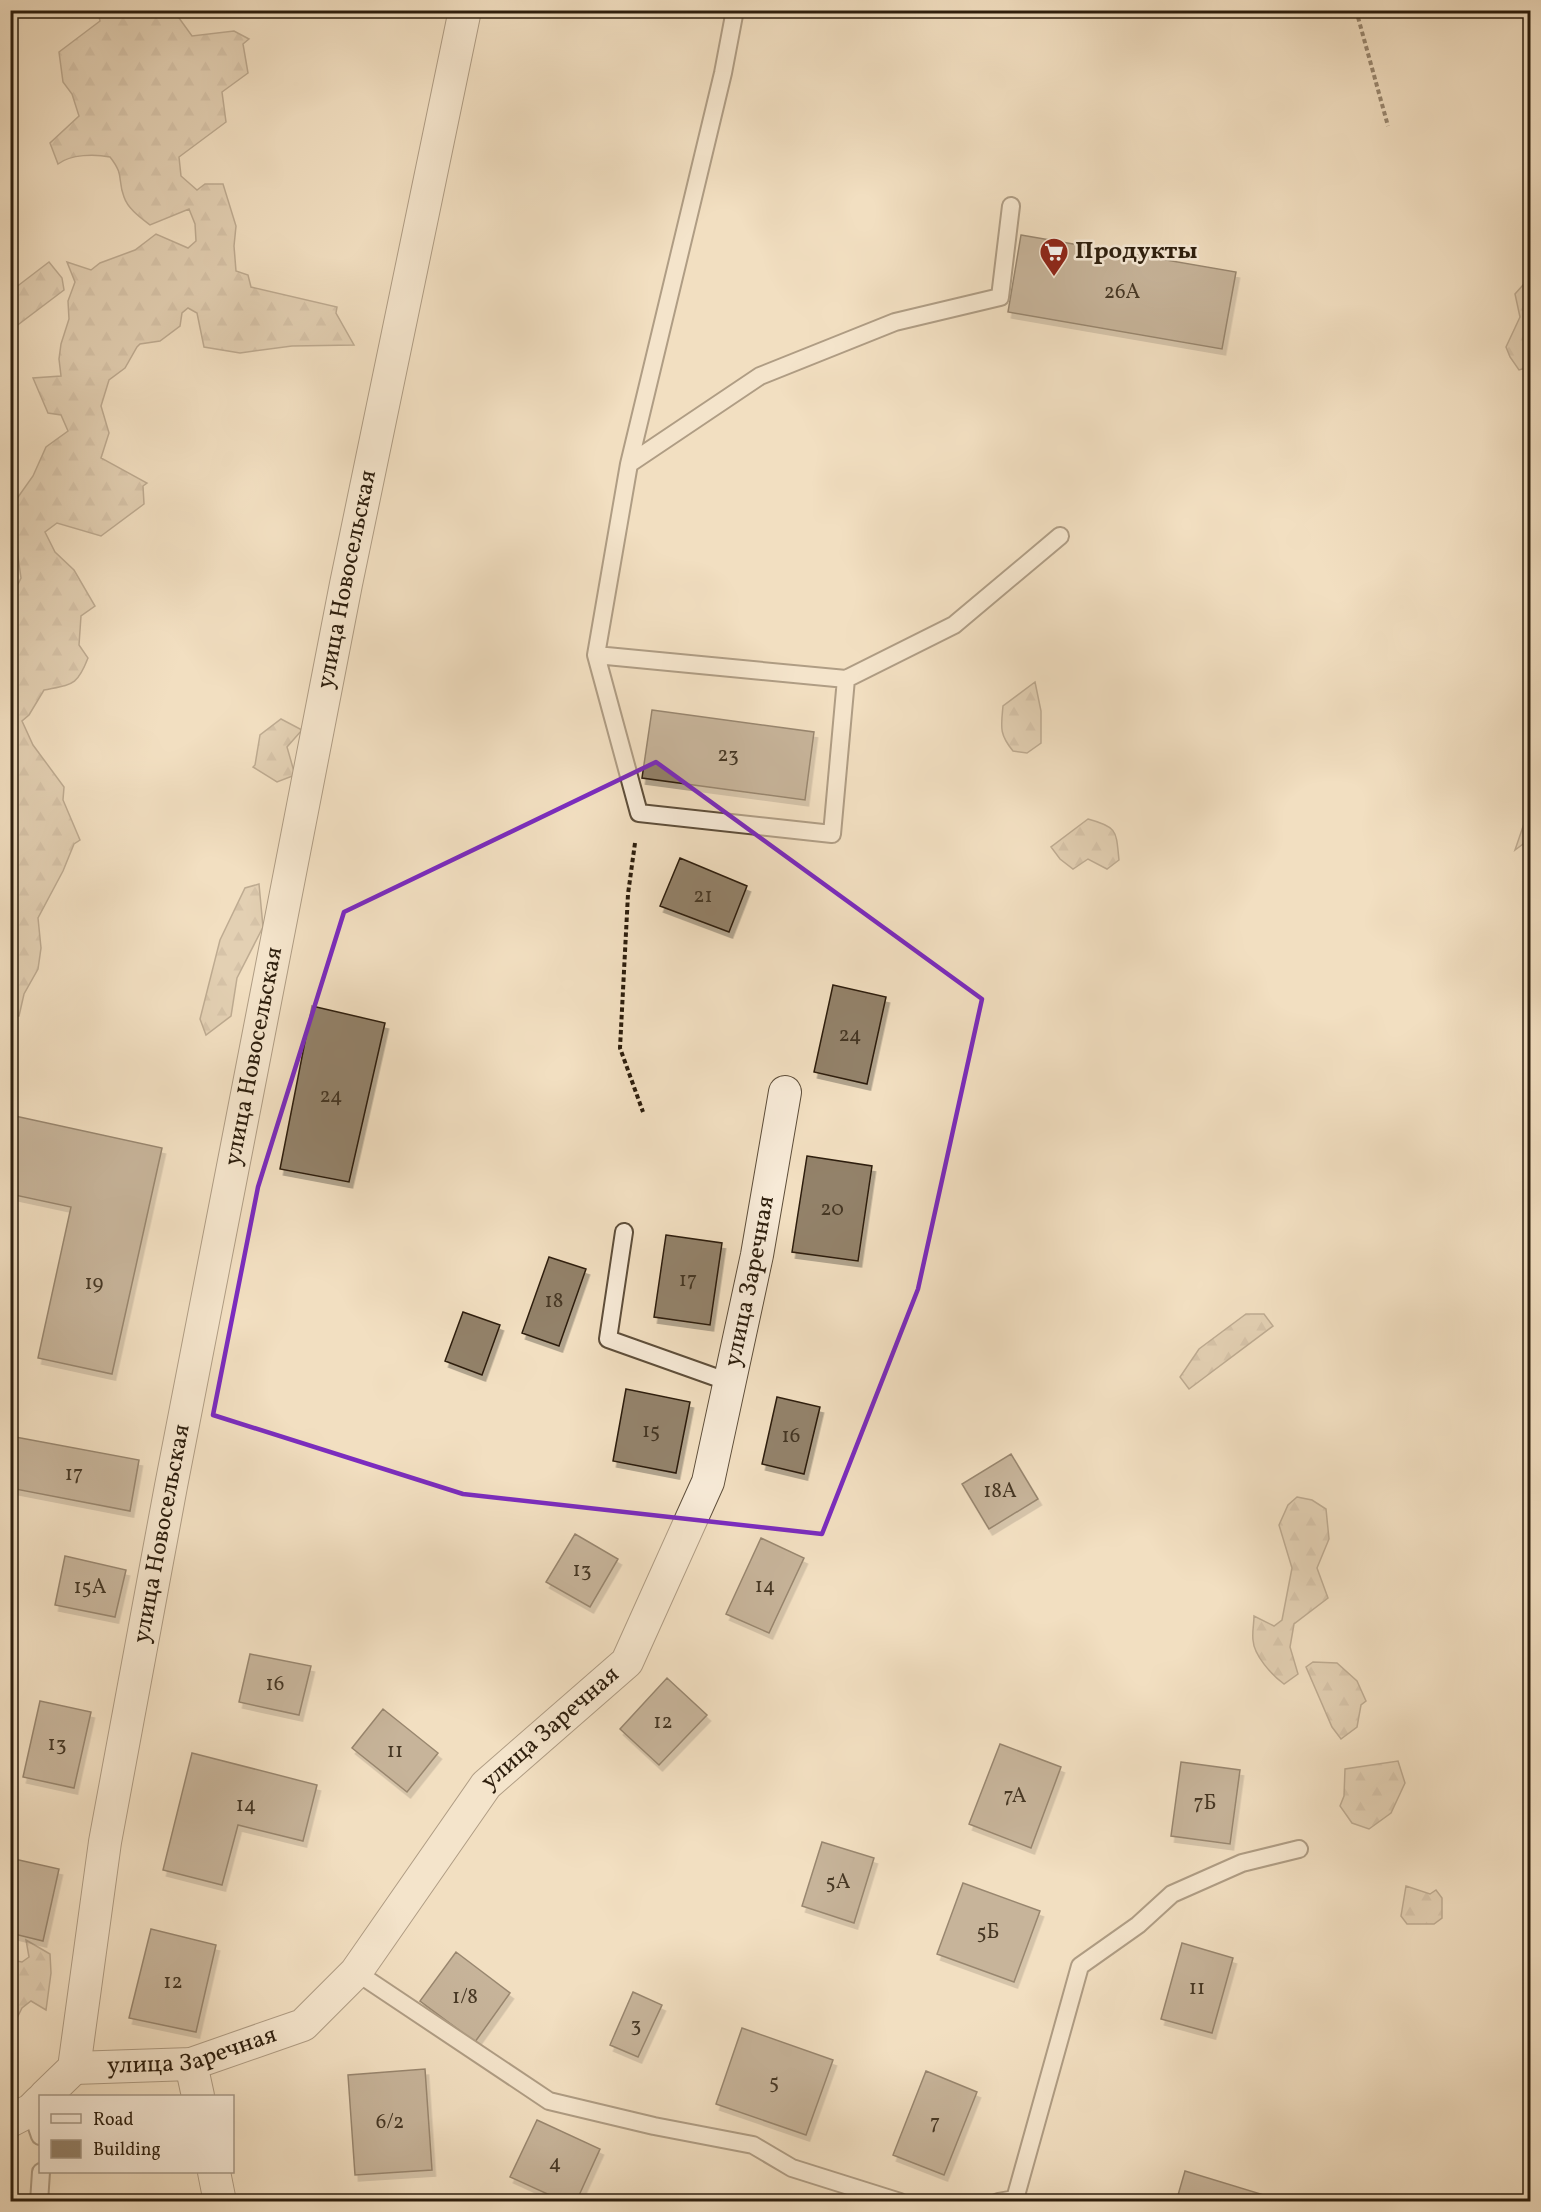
<svg xmlns="http://www.w3.org/2000/svg" width="1541" height="2212" font-family="Vollkorn,serif">
	<style>
		.forest { fill: url(#forest-firs); stroke: #7f6e58; stroke-width: 1.5 }
		.building { fill: #93826b; stroke: #2d1e0d; stroke-width: 1.5; filter: url(#shadow) }
		.lines { fill: none; stroke-linecap: round; stroke-linejoin: round }
		.lane-casing { stroke: #5e4e3a; stroke-width: 20 }
		.street-casing { stroke: #5e4e3a; stroke-width: 34 }
		.path { stroke: #2d1e0d; stroke-width: 4; stroke-dasharray: 4.5 3; stroke-linecap: butt }
		.lane { stroke: #f7ead7; stroke-width: 16 }
		.street { stroke: #f7ead7; stroke-width: 32 }
		.marked { fill: none; stroke: #7b2cbf; stroke-width: 4.5; stroke-linejoin: round }
		.labels { text-anchor: middle; dominant-baseline: central; stroke-width: 5; stroke-linejoin: round; paint-order: stroke }
		.number-label { font-size: 21px; fill: #463724 }
		.poi-label { font-size: 24px; font-weight: bold; fill: #2d1e0d; stroke: #f7ead7; text-anchor: start }
		.street-label { font-size: 24px; fill: #2d1e0d; stroke: #f7ead7 }
	</style>
	<defs>
		<pattern id="forest-firs" width="22" height="20" patternUnits="userSpaceOnUse" patternTransform="scale(1.5)"><rect width="22" height="20" fill="#d1bea2"/><path d="M5 1l3.5 6h-7zM16 11l3.5 6h-7z" fill="#b4a38a"/></pattern>
		<filter id="shadow"><feDropShadow dx="3.5" dy="6" stdDeviation="0" flood-color="#0004"/></filter>
	</defs>
	<rect width="100%" height="100%" fill="#f2dfc1"/>
	<filter id="stains"><feTurbulence type="fractalNoise" baseFrequency=".00333" numOctaves="4"/><feColorMatrix values="0 0 0 0 .2 0 0 0 0 .09 0 0 0 0 .02 0 0 0 .5 -.17"/></filter>
	<radialGradient id="worn" r=".72"><stop offset=".6" stop-color="#630" stop-opacity="0"/><stop offset="1" stop-color="#630" stop-opacity=".3"/></radialGradient>
	<path class="forest" d="M98,11H174L192,36L234,31L249,39L243,44L248,73L222,92L226,122L179,157L181,176L197,190L205,184H223L236,226L234,246L236,271L248,275L251,287L337,307L336,313L354,345L292,346L240,353L204,347L197,313L188,308L182,313L180,326L160,341L140,344L137,347L125,368L109,380L101,406L109,433L101,458L147,483L143,486L144,504L101,536L57,523L45,532L55,552L74,570L95,606L81,616L79,645L88,658C77,686 73,684 44,690L29,715L22,721L33,745L64,787L63,800L80,840L74,844L63,871L38,918L41,948L38,969L24,994L19,1016H11L10,600L21,578L11,507L33,476L46,447L68,431L61,415L48,413L33,378L61,376L59,359L61,344L69,319L68,301L75,282L67,262L91,270L100,263L135,250L156,234L188,248L196,241L195,224L189,209L150,225C141,218 128,209 124,197C117,179 125,176 110,157C95,154 71,154 58,164L50,143L79,116L72,94L63,82L59,52L100,21Z
		M49,262L62,278L64,290L11,330V291Z
		M1530,277V367L1519,370L1510,357L1506,347L1520,317L1515,294Z
		M1035,682L1041,711V743L1027,753L1013,751C999,734 1001,727 1003,706Z
		M281,719L302,730L287,747L295,775L277,782L253,767L255,765L260,735Z
		M1530,806V839L1515,850Z
		M1088,819C1118,827 1116,831 1119,860L1107,869L1088,859L1073,869L1060,859L1051,847Z
		M259,884L263,927L237,978L231,1016L206,1035L200,1019L220,940L245,888Z
		M1246,1314H1264L1273,1326L1189,1389L1180,1377L1199,1349Z
		M1297,1497L1312,1500L1326,1509L1329,1539L1317,1568L1328,1598L1294,1624L1290,1647L1298,1674L1284,1684C1272,1675 1254,1656 1253,1640C1252,1632 1254,1624 1254,1616L1274,1626L1282,1620L1292,1568L1279,1525L1288,1505Z
		M1313,1662L1337,1663L1357,1681L1366,1701L1361,1705L1357,1727L1341,1739L1332,1727L1306,1667Z
		M1398,1761L1405,1783L1391,1813L1369,1829L1352,1823L1340,1806L1344,1796L1345,1769Z
		M1406,1886L1430,1894L1436,1890L1442,1898V1918L1434,1924H1407L1401,1916Z
		M26,1940L50,1954L51,1973L46,2010L31,2001L22,2008L11,2030V1960L22,1962L29,1957Z"/>
	<path class="building" d="M1021,235L1236,272L1222,349L1008,312Z
		M652,710L814,732L805,800L642,778Z
		M680,858L747,886L729,932L660,906Z
		M833,985L886,997L867,1084L814,1072Z
		M312,1006L385,1023L349,1182L280,1169Z
		M15,1116L162,1148L112,1374L38,1358L71,1207L10,1194V1138Z
		M807,1156L872,1166L858,1261L792,1252Z
		M666,1235L722,1243L710,1325L654,1317Z
		M549,1257L586,1269L559,1346L522,1333Z
		M463,1312L500,1325L482,1375L445,1361Z
		M626,1389L690,1402L676,1473L613,1461Z
		M777,1397L820,1407L804,1474L762,1464Z
		M10,1436L139,1460L130,1511L10,1488Z
		M1011,1454L1038,1499L989,1529L962,1484Z
		M575,1534L618,1559L590,1607L546,1582Z
		M761,1538L804,1558L769,1633L726,1614Z
		M65,1556L126,1570L115,1617L55,1605Z
		M250,1654L311,1666L299,1715L239,1702Z
		M667,1678L707,1715L659,1765L620,1729Z
		M40,1701L91,1712L74,1788L23,1777Z
		M383,1709L438,1753L407,1792L352,1748Z
		M1000,1744L1061,1767L1031,1848L969,1824Z
		M192,1753L317,1785L303,1841L238,1825L222,1885L163,1870Z
		M1181,1762L1240,1770L1230,1844L1171,1836Z
		M822,1842L874,1858L854,1923L802,1906Z
		M10,1858L59,1869L43,1941L10,1933Z
		M963,1883L1040,1911L1014,1982L937,1954Z
		M151,1929L216,1945L196,2032L129,2018Z
		M1182,1943L1233,1958L1212,2033L1161,2019Z
		M456,1952L510,1993L475,2042L420,2001Z
		M633,1992L662,2005L638,2057L610,2045Z
		M742,2028L833,2060L806,2135L716,2104Z
		M425,2069L432,2170L355,2175L348,2075Z
		M926,2071L977,2092L944,2175L893,2155Z
		M537,2120L600,2149L576,2202H565L510,2177Z
		M1185,2171L1277,2199L1276,2202H1176Z"/>
	<g class="lines">
		<g class="lane-casing">
			<path id="lane" d="M629,464L760,376L895,322L1000,297L1011,206
				M596,655L846,679L832,834L639,813L596,655L629,464L723,73L735,10
				M846,679L954,625L1060,536
				M624,1232L608,1339L729,1382
				M356,1972L549,2101L654,2126L753,2145L792,2168L900,2202
				M31,2110L40,2136
				M39,2202L41,2172
				M998,2202L1015,2199L1080,1966L1138,1925L1172,1894L1242,1863L1299,1849"/>
		</g>
		<g class="street-casing">
			<g id="street">
				<path d="M191,2064L198,2096"/>
				<path id="s1" d="M74,2068L191,2064L303,2025L356,1972L486,1785L627,1662L708,1482L757,1255L785,1092"/>
				<path id="s2" d="M45,2096L74,2068L105,1842L171,1486L346,584L465,10"/>
				<path d="M10,2121L31,2110L40,2101"/>
				<path d="M214,2172L220,2202"/>
			</g>
		</g>
		<path class="path" d="M1356,10L1388,126
			M635,843L628,894L620,1048L643,1112"/>
		<use href="#lane" class="lane"/>
		<use href="#street" class="street"/>
	</g>
	<path d="M0 0H1541V2212H0ZM656,762L982,999L918,1289L822,1534L463,1494L213,1415L258,1187L344,912Z" fill="#f2dfc1" fill-opacity=".55" fill-rule="evenodd"/>
	<path class="marked" d="M656,762L982,999L918,1289L822,1534L463,1494L213,1415L258,1187L344,912Z"/>
	<defs>
		<g id="supermarket-pin" transform="scale(1.5)"><path d="M0 17L-7.5 6A9.5 9.5 0 1 1 7.5 6Z" fill="#8f2418" stroke="#f7ead7"/><path d="M-6-5.5h2.5l.6 2H6L4.5 2H-2.5L-4.4-4H-6ZM-1.5 3.2a1.3 1.3 0 1 0 .1 0ZM3 3.2a1.3 1.3 0 1 0 .1 0Z" fill="#fff"/></g>
	</defs>
	<g fill-rule="evenodd">
		<use href="#supermarket-pin" x="1054" y="252"/>
	</g>
	<g class="labels">
		<g class="number-label">
			<text x="1122" y="292">26А</text>
			<text x="728" y="755">23</text>
			<text x="703" y="896">21</text>
			<text x="850" y="1035">24</text>
			<text x="331" y="1096">24</text>
			<text x="832" y="1209">20</text>
			<text x="688" y="1280">17</text>
			<text x="94" y="1283">19</text>
			<text x="554" y="1301">18</text>
			<text x="651" y="1431">15</text>
			<text x="791" y="1436">16</text>
			<text x="74" y="1474">17</text>
			<text x="1000" y="1491">18А</text>
			<text x="582" y="1570">13</text>
			<text x="765" y="1586">14</text>
			<text x="90" y="1587">15А</text>
			<text x="275" y="1684">16</text>
			<text x="663" y="1722">12</text>
			<text x="57" y="1744">13</text>
			<text x="395" y="1751">11</text>
			<text x="1015" y="1796">7А</text>
			<text x="1205" y="1803">7Б</text>
			<text x="246" y="1805">14</text>
			<text x="838" y="1882">5А</text>
			<text x="988" y="1932">5Б</text>
			<text x="173" y="1982">12</text>
			<text x="1197" y="1988">11</text>
			<text x="465" y="1997">1/8</text>
			<text x="636" y="2025">3</text>
			<text x="774" y="2082">5</text>
			<text x="390" y="2122">6/2</text>
			<text x="935" y="2123">7</text>
			<text x="555" y="2163">4</text>
		</g>
		<g class="poi-label">
			<text x="1075" y="252">Продукты</text>
		</g>
		<g class="street-label">
			<text stroke="none"><textPath href="#s2" startOffset="1554">улица Новосельская</textPath></text>
			<text stroke="none"><textPath href="#s2" startOffset="1068">улица Новосельская</textPath></text>
			<text stroke="none"><textPath href="#s1" startOffset="1128">улица Заречная</textPath></text>
			<text stroke="none"><textPath href="#s2" startOffset="582">улица Новосельская</textPath></text>
			<text stroke="none"><textPath href="#s1" startOffset="624">улица Заречная</textPath></text>
			<text stroke="none"><textPath href="#s1" startOffset="120">улица Заречная</textPath></text>
		</g>
	</g>
	<rect width="1541" height="2212" fill="none" stroke="#f2dfc1" stroke-width="36"/>
	<rect x="12" y="12" width="1517" height="2188" fill="none" stroke="#2d1e0d" stroke-width="3"/>
	<rect x="18" y="18" width="1505" height="2176" fill="none" stroke="#2d1e0d" stroke-width="1.5"/>
	<rect x="39" y="2095" width="195" height="78" fill="#f7ead7" stroke="#a69886" stroke-width="1.5"/>
	<rect x="51" y="2114" width="30" height="9" fill="#f7ead7" stroke="#a69886" stroke-width="1.5"/>
	<text x="93" y="2125" font-size="18" fill="#2d1e0d">Road</text>
	<rect x="51" y="2140" width="30" height="18" fill="#93826b" stroke="#a69886" stroke-width="1.5"/>
	<text x="93" y="2155" font-size="18" fill="#2d1e0d">Building</text>
	<rect width="100%" height="100%" filter="url(#stains)"/>
	<rect width="100%" height="100%" fill="url(#worn)"/>
</svg>
